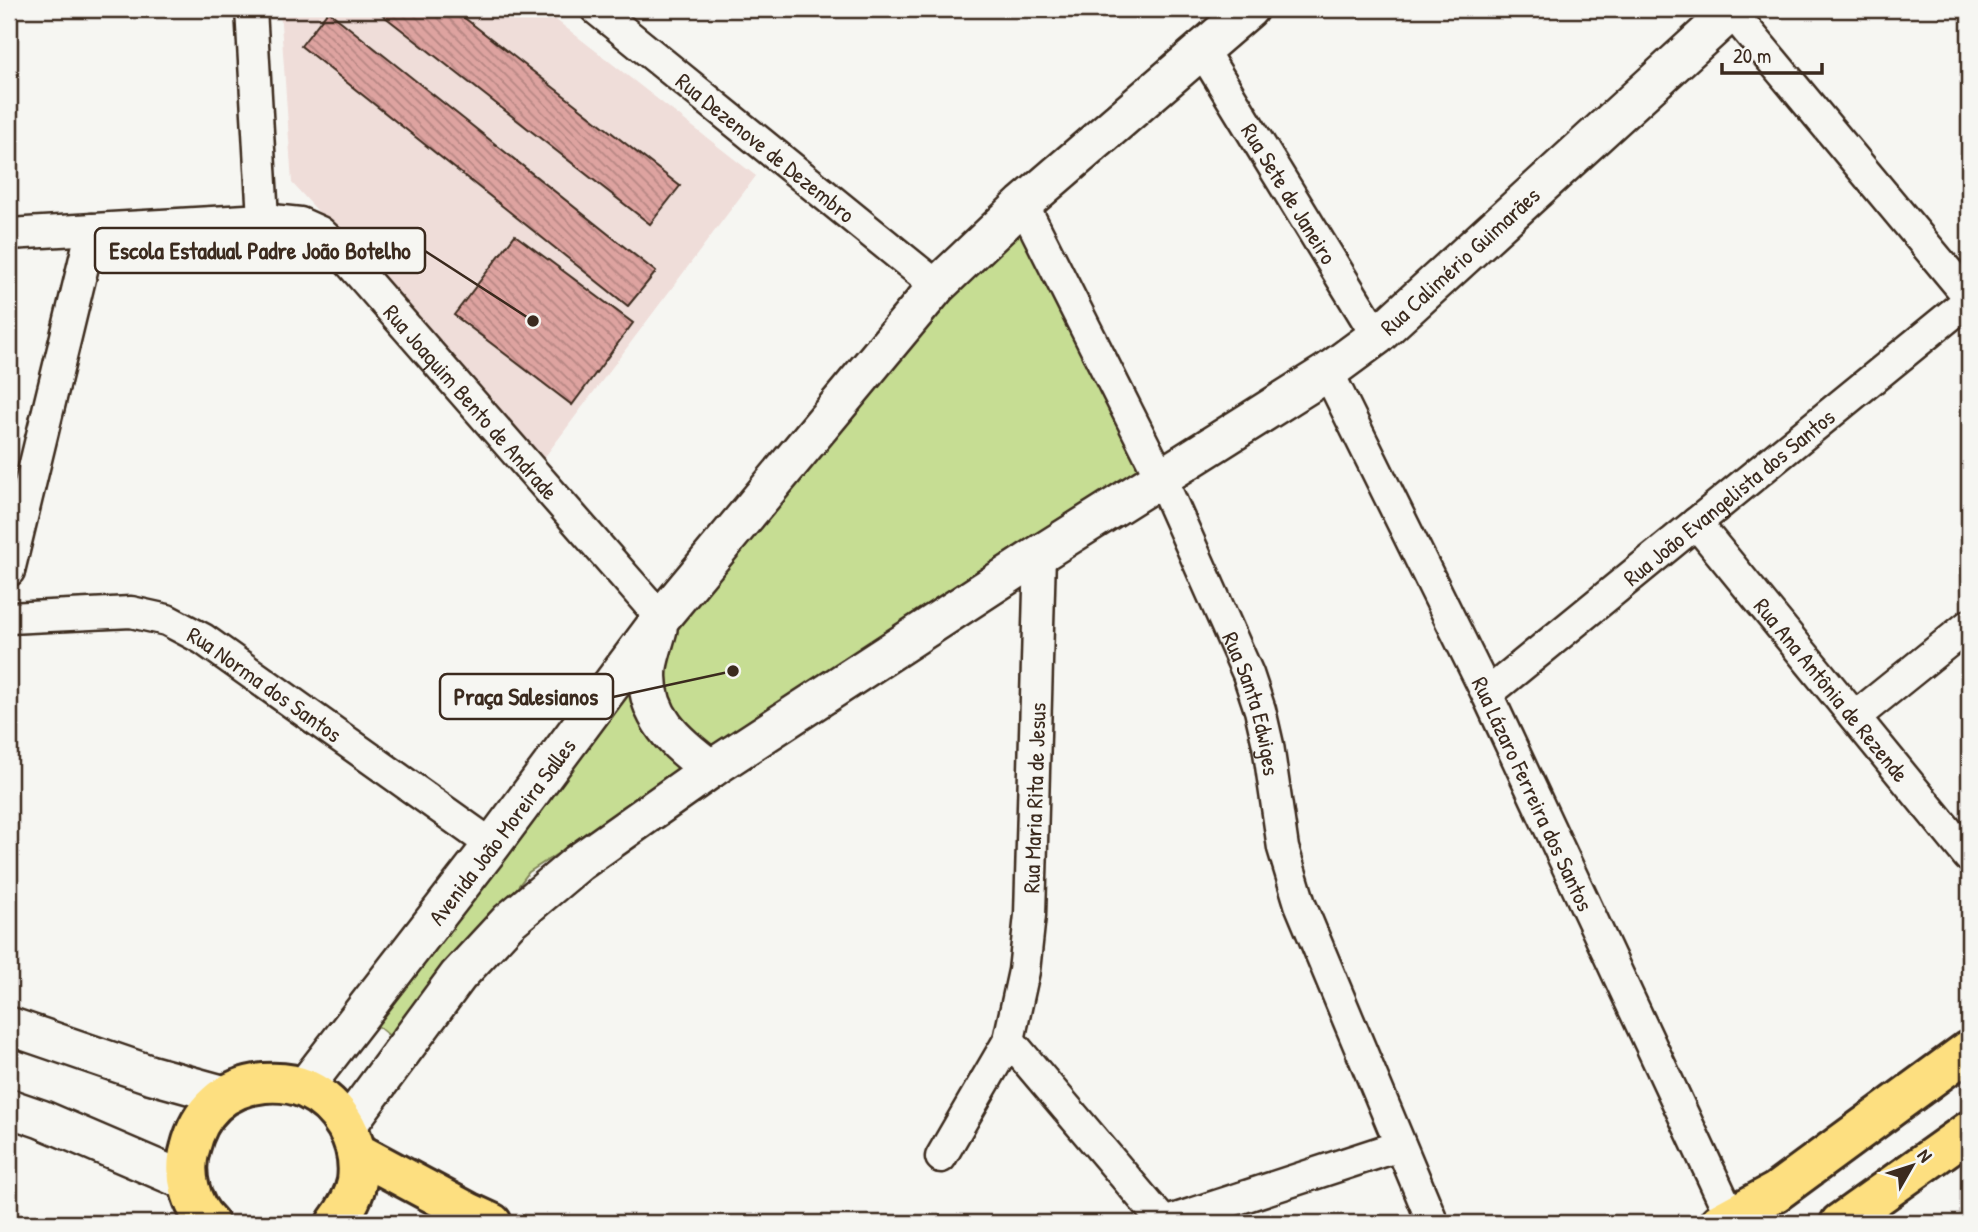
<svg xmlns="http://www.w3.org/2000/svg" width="1978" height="1232" font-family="'Patrick Hand',sans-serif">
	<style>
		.built { fill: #efddd9 }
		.park { fill: #c6dd93; stroke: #808458; stroke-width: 2 }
		.building { fill: url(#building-back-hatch); stroke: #3b2a1e; stroke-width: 2 }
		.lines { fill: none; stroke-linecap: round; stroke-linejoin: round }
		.minor-casing { stroke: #3b2a1e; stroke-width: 35 }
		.tertiary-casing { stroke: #3b2a1e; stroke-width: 42 }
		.primary-casing { stroke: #3b2a1e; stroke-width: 44 }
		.minor { stroke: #f6f6f2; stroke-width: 30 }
		.tertiary { stroke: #f6f6f2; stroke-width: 37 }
		.primary { stroke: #fddf80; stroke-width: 38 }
		.labels { text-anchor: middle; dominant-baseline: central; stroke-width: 5; stroke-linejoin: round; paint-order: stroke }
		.street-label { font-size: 23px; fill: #3b2a1e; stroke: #f6f6f2 }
		.leader { fill: none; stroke: #3b2a1e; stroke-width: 2.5 }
		.callout-dot { fill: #3b2a1e; stroke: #f6f6f2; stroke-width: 2.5 }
		.callout { fill: #f6f6f2; stroke: #3b2a1e; stroke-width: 2.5 }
		.callout-label { font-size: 24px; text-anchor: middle; font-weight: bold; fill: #3b2a1e }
	</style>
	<defs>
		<pattern id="building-back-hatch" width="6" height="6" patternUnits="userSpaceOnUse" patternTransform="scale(1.75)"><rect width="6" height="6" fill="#dea3a0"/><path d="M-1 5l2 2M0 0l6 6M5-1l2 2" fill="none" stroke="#b58582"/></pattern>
	</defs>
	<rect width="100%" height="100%" fill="#f6f6f2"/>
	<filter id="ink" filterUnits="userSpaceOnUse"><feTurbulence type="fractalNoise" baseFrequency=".0143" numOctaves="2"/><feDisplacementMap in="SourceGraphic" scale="14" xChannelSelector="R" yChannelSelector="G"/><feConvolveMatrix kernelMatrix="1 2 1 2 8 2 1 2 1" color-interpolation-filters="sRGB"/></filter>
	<g filter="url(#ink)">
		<path class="built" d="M280,9H542L756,176L544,458L292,183Z"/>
		<path class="park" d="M1020,220L1145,471L737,739L529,872L399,1044L373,1022L675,603Z"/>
		<path class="building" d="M375,9H453L680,186L650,224Z
			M328,11L656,272L628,306L301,46Z
			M515,235L633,323L572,405L454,315Z"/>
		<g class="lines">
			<g class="minor-casing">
				<g id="minor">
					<path d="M251,9L263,219"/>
					<path id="s1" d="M596,9L937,286"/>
					<path d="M1731,11L1969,297"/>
					<path id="s2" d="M1202,50L1377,336"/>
					<path id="s3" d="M1023,204L1161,478L1248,674L1260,710L1268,745L1283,848L1300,904L1433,1223"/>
					<path id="s4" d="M9,234L263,219L300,223L320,232L337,248L661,618"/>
					<path id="s5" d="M1328,372L1487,694L1731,1217"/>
					<path id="s6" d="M1696,523L1969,857"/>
					<path d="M1040,554L1030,915L1024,971L1009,1040L1164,1223"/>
					<path d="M9,571L92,229"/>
					<path id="s7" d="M9,618L131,612L167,620L203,639L492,845"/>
					<path id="s8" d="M1487,694L1969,300"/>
					<path d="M1855,717L1969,625"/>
					<path d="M941,1157L1009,1040"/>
					<path d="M1164,1223L1399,1146"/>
				</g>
			</g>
			<g class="tertiary-casing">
				<g id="tertiary">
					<path d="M658,629C655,641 650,654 648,667C643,716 676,743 711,769"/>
					<path d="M9,1026L149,1074L225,1095"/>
					<path id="s9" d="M304,1088L492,845L661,618L937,286L1023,204L1249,9"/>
					<path d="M9,1108L41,1119L188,1182"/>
					<path id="s10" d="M347,1126L458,976L509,921L578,863L711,769L1040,554L1328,372L1377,336L1734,9"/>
				</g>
			</g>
			<g class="primary-casing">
				<path id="primary" d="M356,1152L468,1212L492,1223
					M209,1223C190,1205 183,1173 190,1149C199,1111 225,1087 264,1083C277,1082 293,1083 306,1089C340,1105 362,1142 357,1181C354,1197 345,1211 336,1223
					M1719,1223L1776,1192L1969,1050
					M1840,1223L1969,1131"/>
			</g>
			<use href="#minor" class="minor"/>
			<use href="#tertiary" class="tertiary"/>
			<use href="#primary" class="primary"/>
		</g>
	</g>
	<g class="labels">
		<g class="street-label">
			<text stroke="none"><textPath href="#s1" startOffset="219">Rua Dezenove de Dezembro</textPath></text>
			<text stroke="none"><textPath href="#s2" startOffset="168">Rua Sete de Janeiro</textPath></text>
			<text stroke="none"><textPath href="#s10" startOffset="1421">Rua Calimério Guimarães</textPath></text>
			<text stroke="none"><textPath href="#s4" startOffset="541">Rua Joaquim Bento de Andrade</textPath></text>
			<text stroke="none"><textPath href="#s8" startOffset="312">Rua João Evangelista dos Santos</textPath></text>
			<text stroke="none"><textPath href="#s7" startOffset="276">Rua Norma dos Santos</textPath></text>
			<text stroke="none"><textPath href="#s6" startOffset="215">Rua Ana Antônia de Rezende</textPath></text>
			<text stroke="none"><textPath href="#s3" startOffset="551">Rua Santa Edwiges</textPath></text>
			<text stroke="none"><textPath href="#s5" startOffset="469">Rua Lázaro Ferreira dos Santos</textPath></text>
			<text transform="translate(1034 798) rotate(-88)">Rua Maria Rita de Jesus</text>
			<text stroke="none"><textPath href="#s9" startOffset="324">Avenida João Moreira Salles</textPath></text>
		</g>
	</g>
	<path class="leader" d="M533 321L425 251M733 671L613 697"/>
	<g class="callout-dot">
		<circle cx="533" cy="321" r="7"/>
		<circle cx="733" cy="671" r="7"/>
	</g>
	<g class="callout">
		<rect x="95" y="228" width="330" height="45" rx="7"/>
		<rect x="440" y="674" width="173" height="45" rx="7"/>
	</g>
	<g class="callout-label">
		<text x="260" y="259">Escola Estadual Padre João Botelho</text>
		<text x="526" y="705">Praça Salesianos</text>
	</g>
	<rect width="1978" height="1232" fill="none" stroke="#f6f6f2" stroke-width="35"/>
	<rect x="18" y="18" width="1943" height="1197" fill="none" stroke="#3b2a1e" stroke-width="2.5" filter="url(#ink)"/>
	<g transform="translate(1912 1166) rotate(51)" stroke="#f6f6f2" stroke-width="5" paint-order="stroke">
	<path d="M0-5L12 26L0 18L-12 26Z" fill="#3b2a1e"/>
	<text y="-10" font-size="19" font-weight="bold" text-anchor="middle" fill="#3b2a1e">N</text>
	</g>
	<path d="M1722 63v10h100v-10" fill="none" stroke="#3b2a1e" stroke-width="3.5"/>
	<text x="1733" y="63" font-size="21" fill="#3b2a1e" stroke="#f6f6f2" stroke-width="5" paint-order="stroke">20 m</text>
</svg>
